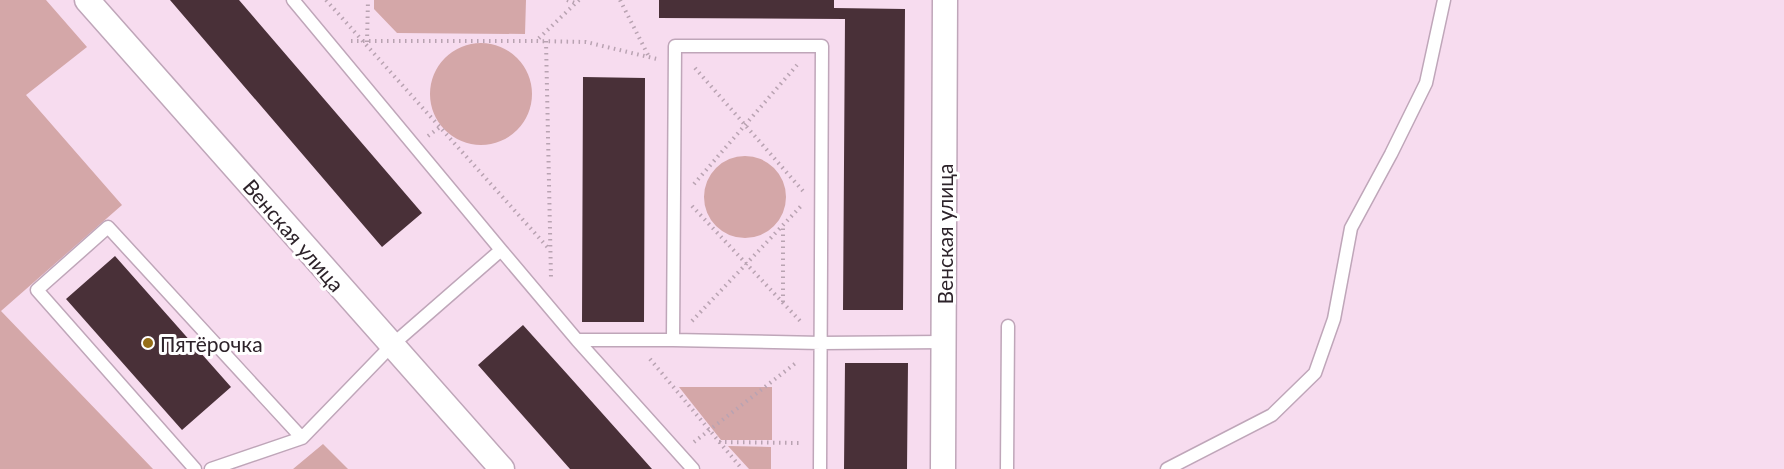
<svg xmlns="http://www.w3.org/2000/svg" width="1784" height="469" font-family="Lato,sans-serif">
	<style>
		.green { fill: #d4a7a8 }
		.building { fill: #493038 }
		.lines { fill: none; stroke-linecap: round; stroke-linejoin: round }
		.lane-casing { stroke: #bfa6b9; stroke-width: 15 }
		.street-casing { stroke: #bfa6b9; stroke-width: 27 }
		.path { stroke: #b9a3b2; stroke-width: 4; stroke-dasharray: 1.5 4.5; stroke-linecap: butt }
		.lane { stroke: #fff; stroke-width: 12 }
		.street { stroke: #fff; stroke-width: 24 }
		.poi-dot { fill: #956e18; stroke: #fff; stroke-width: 2 }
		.labels { text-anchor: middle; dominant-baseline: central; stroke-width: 6; stroke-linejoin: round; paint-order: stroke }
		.street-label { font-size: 21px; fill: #2d232a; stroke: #fff }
		.poi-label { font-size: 21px; fill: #2d232a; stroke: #fff; text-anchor: start }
	</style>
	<rect width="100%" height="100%" fill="#f7dcef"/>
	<path class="green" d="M0,0H46L87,47L26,95L122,205L1,311L153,469H0Z
		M374,0H526L525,34L397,33L374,9Z
		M430 94a51 51 0 1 1 102 0a51 51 0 1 1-102 0Z
		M704 197a41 41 0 1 1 82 0a41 41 0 1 1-82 0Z
		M679,387H772V440H721Z
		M323,444L348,469H293Z
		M728,446L771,447V469H749Z"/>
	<path class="building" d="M170,0H239L422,213L382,247Z
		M659,0H834V8L905,9L903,310H843L845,19L659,18Z
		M583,77L645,78L644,322H582Z
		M115,256L231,387L182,430L66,299Z
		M523,325L568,375L652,469H570L478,365Z
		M845,363H908L907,469H844Z"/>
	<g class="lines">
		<g class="lane-casing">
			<path id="lane" d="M293,0L501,250
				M577,340H673L675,46H822L820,469
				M673,340L821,343L944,342
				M195,469L37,290L108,227L302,438
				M211,469L302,438L392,345L501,250L577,340L693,469
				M1007,469L1008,326
				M1167,469L1272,415L1315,373L1334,319L1351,228L1391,154L1426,83L1444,0"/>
		</g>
		<g class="street-casing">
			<path id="street" d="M87,0L502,469
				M943,469L945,0"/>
		</g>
		<path class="path" d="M326,0L550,250
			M567,0L575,3
			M579,0L536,41L586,42L657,59
			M620,0L649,57
			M351,41H536
			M546,41L551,278
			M367,42L368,0
			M695,68L803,191
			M428,136L440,127
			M694,184L797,65
			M692,206L802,323
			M783,302V226
			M692,321L802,205
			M650,359L742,469
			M694,442L797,362
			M719,442L801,443"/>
		<use href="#lane" class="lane"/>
		<use href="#street" class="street"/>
	</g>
	<circle class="poi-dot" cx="148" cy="343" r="6"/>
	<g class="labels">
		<g class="street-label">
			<text transform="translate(944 234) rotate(-90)">Венская улица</text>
			<text transform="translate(294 235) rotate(49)">Венская улица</text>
		</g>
		<g class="poi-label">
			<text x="160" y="343">Пятёрочка</text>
		</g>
	</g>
</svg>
